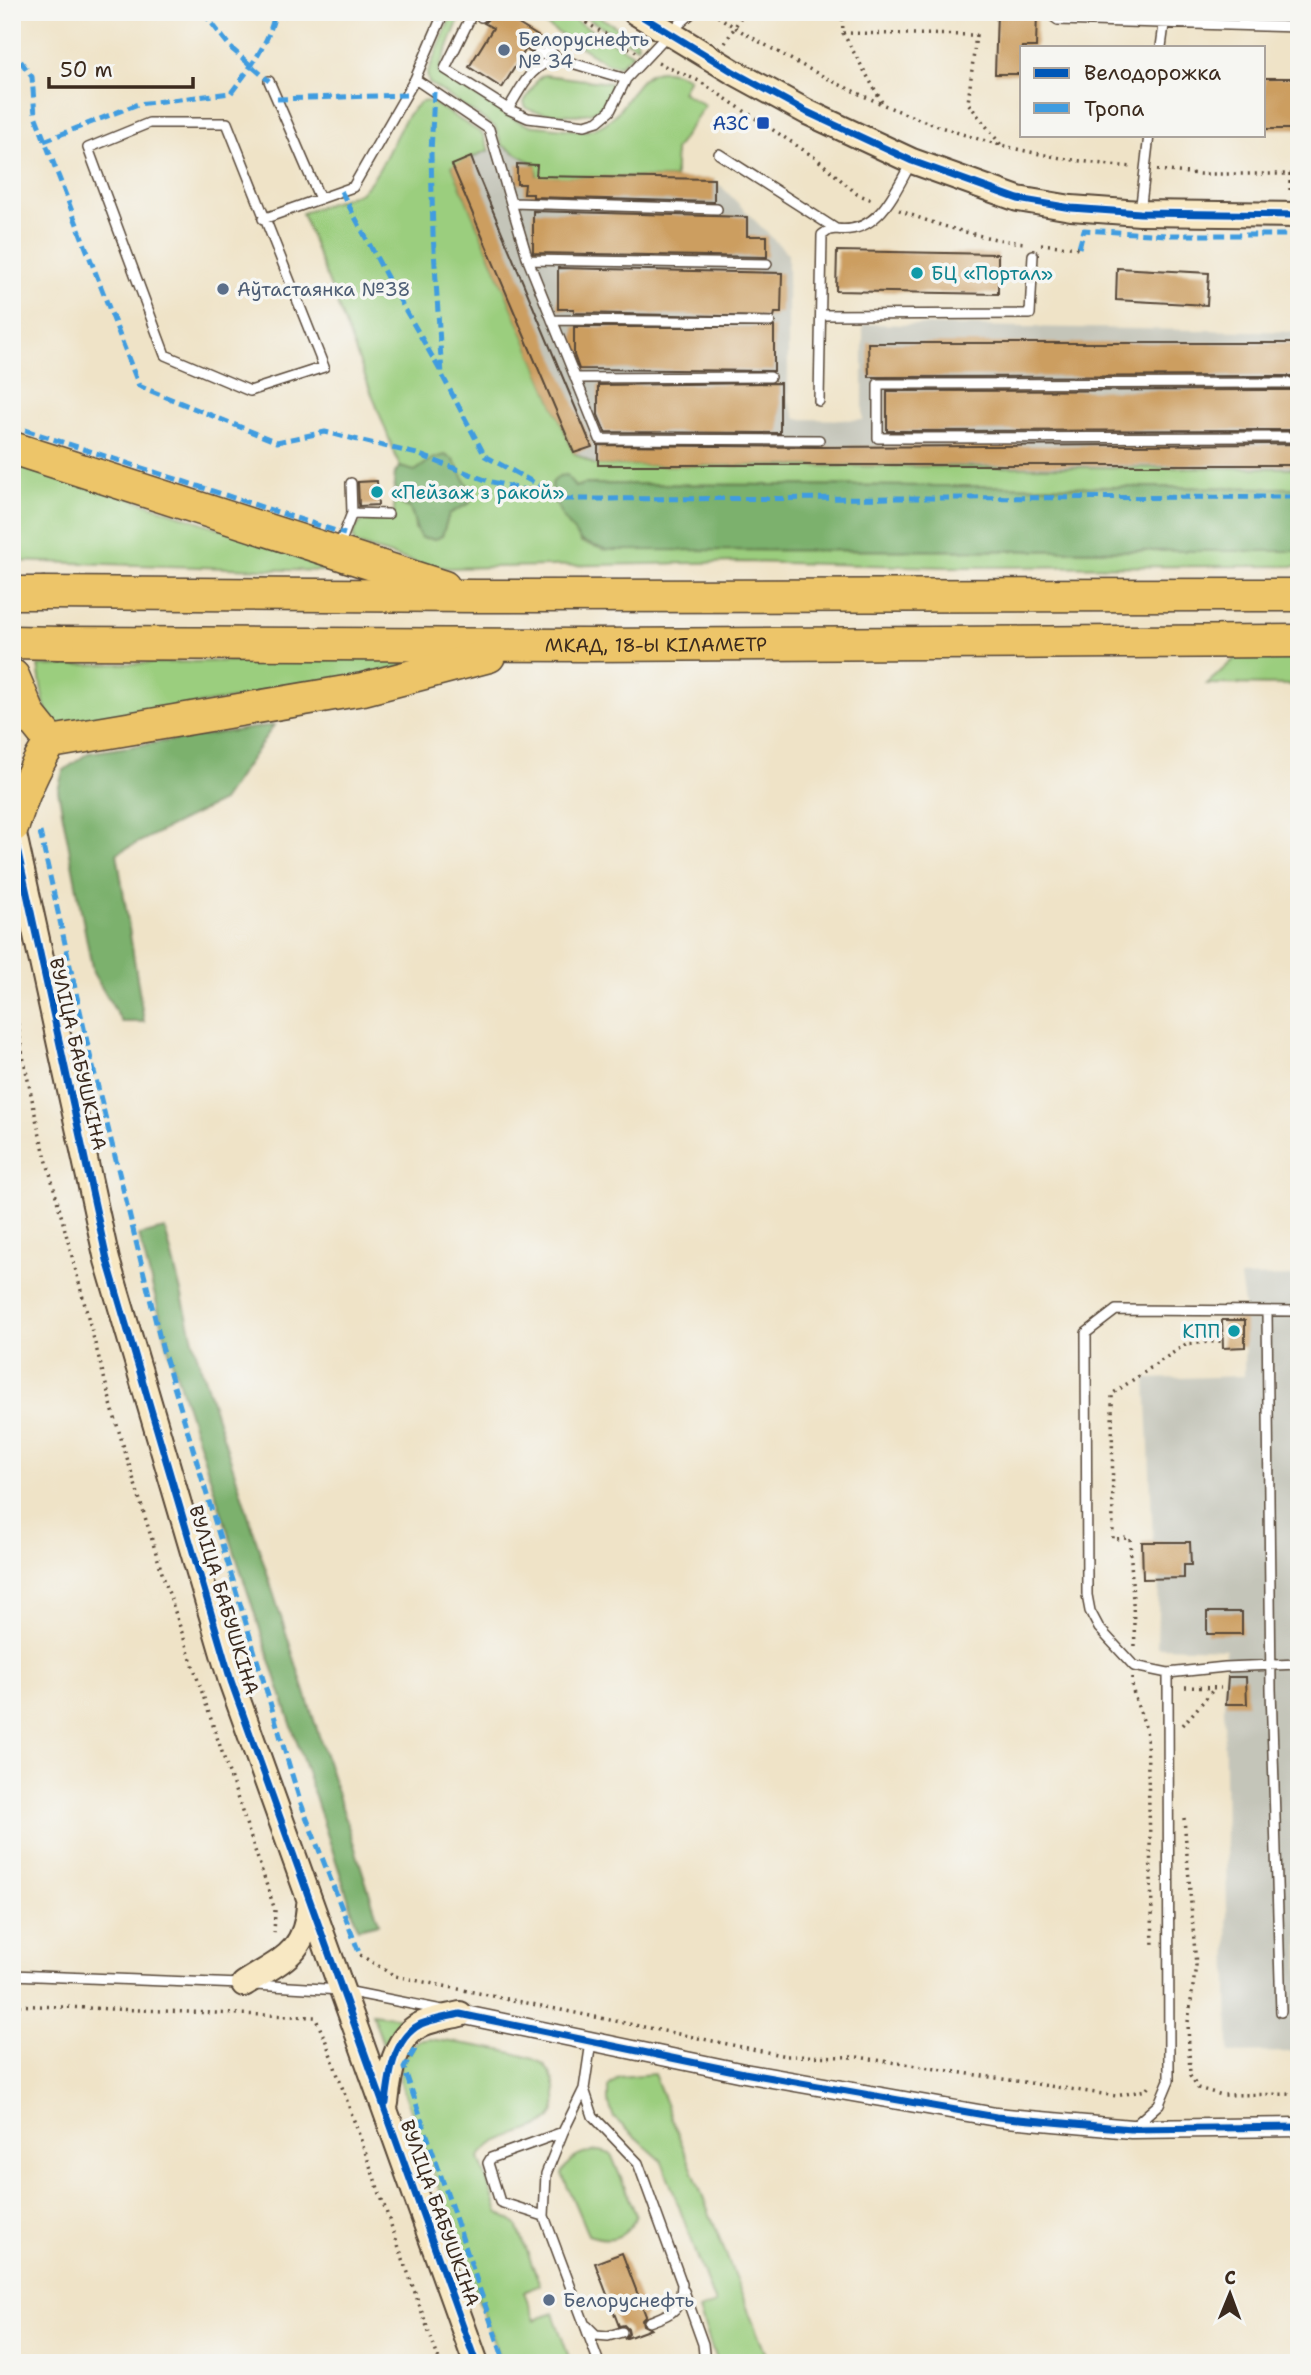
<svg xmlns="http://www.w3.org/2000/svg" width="1311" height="2375" font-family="'Shantell Sans',sans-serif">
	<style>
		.industrial { fill: #c4c5b9 }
		.green { fill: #9bce7e; stroke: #6b7c4e; stroke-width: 2 }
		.forest { fill: #7cb16d; stroke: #5c6e46; stroke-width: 2 }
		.building { fill: #cc9e60 }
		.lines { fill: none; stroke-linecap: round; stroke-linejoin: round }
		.lane-casing { stroke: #564637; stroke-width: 12 }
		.street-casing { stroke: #564637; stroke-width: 21 }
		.secondary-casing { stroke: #564637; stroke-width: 28 }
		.highway-casing { stroke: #564637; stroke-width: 35 }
		.path { stroke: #564637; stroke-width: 3.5; stroke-dasharray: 2 5; stroke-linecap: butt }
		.lane { stroke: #fff; stroke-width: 9 }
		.street { stroke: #fff; stroke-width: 18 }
		.secondary { stroke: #f8e8c3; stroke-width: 24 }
		.highway { stroke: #edc569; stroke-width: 32 }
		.highway-bridge-casing { stroke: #564637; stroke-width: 35; stroke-linecap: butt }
		.highway-bridge { stroke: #edc569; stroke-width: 32 }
		.quiet { stroke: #3f9ce0; stroke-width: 5; stroke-dasharray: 10 5; stroke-linecap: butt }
		.cycleway-casing { stroke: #f6f6f2; stroke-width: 11 }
		.cycleway { stroke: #0057b8; stroke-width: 7 }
		.service-dot { fill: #5c6f8a; stroke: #f6f6f2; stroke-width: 2.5 }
		.transit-dot { fill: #1a4fb4; stroke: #f6f6f2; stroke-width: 2.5 }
		.culture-dot { fill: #0f9aa8; stroke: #f6f6f2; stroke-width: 2.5 }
		.labels { text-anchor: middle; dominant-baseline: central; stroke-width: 7; stroke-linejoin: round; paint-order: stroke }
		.service-label { font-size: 19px; fill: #4e5e75; stroke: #f6f6f2; text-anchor: start }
		.transit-label { font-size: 19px; fill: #164399; stroke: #f6f6f2; text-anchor: end }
		.culture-label { font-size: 19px; fill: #0d838f; stroke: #f6f6f2; text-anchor: start }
		.street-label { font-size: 19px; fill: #3b2a1e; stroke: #f6f6f2 }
	</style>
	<rect width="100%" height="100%" fill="#f6f6f2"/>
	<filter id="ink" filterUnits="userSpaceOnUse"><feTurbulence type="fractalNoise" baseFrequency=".0143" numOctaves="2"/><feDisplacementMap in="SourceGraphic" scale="14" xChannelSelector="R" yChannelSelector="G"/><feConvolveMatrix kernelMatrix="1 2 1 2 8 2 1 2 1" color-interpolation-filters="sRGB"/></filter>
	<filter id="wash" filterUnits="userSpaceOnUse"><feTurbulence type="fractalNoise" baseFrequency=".00686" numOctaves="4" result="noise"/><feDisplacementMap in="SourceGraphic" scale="28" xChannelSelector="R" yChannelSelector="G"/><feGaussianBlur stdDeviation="1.57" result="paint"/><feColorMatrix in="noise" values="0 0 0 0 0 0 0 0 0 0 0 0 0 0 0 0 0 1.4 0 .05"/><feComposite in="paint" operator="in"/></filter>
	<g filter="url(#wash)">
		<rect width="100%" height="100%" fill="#efe3c7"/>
		<path class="industrial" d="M502,145L537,164V176L714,179L788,254V399L796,419L863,420V324L1299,332V467L595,465L574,453L452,165Z
			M1299,1276V2052L1229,2053L1224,1704L1226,1649L1157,1647L1159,1578L1143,1579L1142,1542L1153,1541L1146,1379L1244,1376L1245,1311L1240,1277Z"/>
		<path class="green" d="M453,12H462L438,72L506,115L527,125L585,131C638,123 627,47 689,78L682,92L705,105L675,150V178L537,177L536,165L502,145L495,127L429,83L427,74Z
			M525,12H560L633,54L619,66L608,64Z
			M576,12H591L635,38L638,43L637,47Z
			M544,75L610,83L615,91C602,117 580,116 554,114C544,113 535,113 526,108L524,102L538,79Z
			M424,101L431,102L483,134L489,150L452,166L574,453L595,465L1299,468V488L585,484L575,487L570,482L581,542L606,550L1299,551V566L948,567L742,562L449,568L427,566L355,544C351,534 355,528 362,521L394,520V481L402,505L409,508L414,517L415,529L442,536L449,514L471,491L453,459H432L415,472L400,467L302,213L359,193C388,172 398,111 424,101Z
			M12,458L348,572L14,561Z
			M1240,654H1299V685L1207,684Z
			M451,655L326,685L57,726C41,713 42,685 38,666Z
			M372,2014L411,2019L393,2028L384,2046Z
			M430,2039C454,2043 530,2051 545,2066C552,2074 556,2086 556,2096C557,2107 554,2118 544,2124C521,2136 493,2135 479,2158L498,2212L517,2225L540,2285L524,2292L535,2320L553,2313L571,2363H501L400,2080L401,2062L417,2041Z
			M654,2074L766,2355L765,2363H717L699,2310L715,2304L662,2161L614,2118L608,2101V2087L619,2077Z
			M600,2151L611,2154L636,2215C628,2238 611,2243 588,2235L562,2174C568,2157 583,2152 600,2151Z"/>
		<path class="forest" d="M445,455L453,459L471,491L470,503L449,514L442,536L436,539L421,538C414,528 415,518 410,508C395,502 393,487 395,473L400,467L415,471L432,459Z
			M567,475L575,487L585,484L1299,488V551L606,550L581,541L562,516L552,495V483L559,476Z
			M274,725L222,801L117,853L144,1022H122L93,973L58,790L63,771L88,753Z
			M165,1229L197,1355L379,1923L358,1928L171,1358L139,1235Z"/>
		<g id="blocks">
			<path class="building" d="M487,12H499L541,38L531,53L526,49L502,88L469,67L493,28L484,23L488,19Z
				M997,12H1037L1036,47H1022V74H995Z
				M1264,78H1299V129H1264Z
				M471,157L477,173L592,447L574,453L452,165Z
				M517,164L537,165L536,176L714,179V202L533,197V194H524L525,184H517Z
				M533,211L747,217V236H767V257L533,253Z
				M837,251L998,254V294L836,291Z
				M558,268L782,273L781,313H775L774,317L574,313V309H558Z
				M1117,268L1209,273L1207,305L1116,300Z
				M574,327H774V371L579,369L574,355Z
				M868,343H1299V376L869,377Z
				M780,383V433L605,432L598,415V385Z
				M1299,390V430L887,431V391Z
				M1299,444V465H598V445L819,447Z
				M377,481L378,505L359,506L358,482Z
				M1222,1320H1245V1347L1223,1348Z
				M1142,1542H1190L1191,1565H1184V1578L1143,1579Z
				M1207,1612H1242V1634H1207Z
				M1228,1677H1246L1247,1704H1226Z
				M622,2253L646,2316L642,2320L643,2325L651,2329L624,2339L629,2334L628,2329L624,2325L619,2326L595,2263Z"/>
		</g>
	</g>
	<g filter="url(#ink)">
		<use href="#blocks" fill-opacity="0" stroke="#564637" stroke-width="2"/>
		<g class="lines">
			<g class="lane-casing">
				<path id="lane" d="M473,12L445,69L508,109L528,118L585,125L598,121L610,111L626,79L670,32L693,12
					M480,12L481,17
					M1047,12L1058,20L1299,27
					M1161,47L1164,25
					M538,53L626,79
					M415,79L489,129L528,260L600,439L819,440
					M269,81L320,199
					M508,109C524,84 528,68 557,58L544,44
					M149,123H227L324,367L250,391L165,355L88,148Z
					M719,154L836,229C878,235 894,193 911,163
					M512,203L717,209
					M1140,213L1149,135
					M263,219L353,187L415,79L444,12
					M528,260L767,264
					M821,315L1030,314L1033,255
					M552,320L770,322
					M575,378L770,377
					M1299,383L878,384V438L1299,437
					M819,401L822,235L829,230L836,229
					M351,483L352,513L388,514
					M338,549L352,513
					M1267,1311L1271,1689L1281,2012
					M1168,1673L1134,1666L1099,1628L1090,1611L1087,1595L1086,1333L1116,1310L1299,1311
					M12,1975L241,1984
					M255,1985L341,1990L442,2010
					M591,2042L584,2089L563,2132L546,2174L544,2216L599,2363
					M584,2089L593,2116L638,2163L682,2284C681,2312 672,2313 649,2322
					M1132,2128L1159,2104L1169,2080L1168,1673L1225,1667L1299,1664
					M544,2216L500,2202L488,2163L491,2158L563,2132
					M684,2291L703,2344L705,2363
					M587,2326L596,2335L608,2336L622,2332"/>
			</g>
			<g class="street-casing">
				<path id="street" d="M460,2014L744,2073L996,2117L1131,2129L1299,2127"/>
			</g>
			<g class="secondary-casing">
				<path id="secondary" d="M635,12L732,71L807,112L912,161L1018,199L1071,208L1140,213L1299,215
					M12,825L107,1260L231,1681L476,2363
					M244,1984C281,1960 306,1954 309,1905
					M386,2103C389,2075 394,2037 422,2024C433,2019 448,2017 460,2014"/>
			</g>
			<g class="highway-casing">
				<g id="highway">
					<path d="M12,448L444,587"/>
					<path d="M45,593L476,596L1299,595"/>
					<path id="s1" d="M59,643L588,645L1299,641"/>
					<path d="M13,676L30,716L51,742"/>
					<path d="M13,826C22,796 33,768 51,742L363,689L489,656"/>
				</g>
			</g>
			<path class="path" d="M568,12L636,52
				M712,12C738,31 766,45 794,61C905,121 1005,156 1132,167
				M842,12L843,33L976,35L968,103L1001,145
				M843,33L883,104
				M725,43L744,12
				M658,63L699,81L817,159L857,194L875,201
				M1157,170L1199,174H1299
				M1290,174V193
				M899,210C935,225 987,240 1026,243
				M1041,244L1079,248
				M12,989L22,1051L38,1128L114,1415L163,1576L275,1910L274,1937
				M1135,1646L1130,1538L1113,1539L1112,1394L1186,1344L1223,1341
				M1132,1678C1131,1698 1144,1715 1147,1736L1153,1947
				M1185,1687L1221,1688
				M1183,1725L1213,1690
				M1184,1818L1196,1965L1188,2022L1190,2076L1198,2088L1222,2095L1299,2094
				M360,1955L395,1976L786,2056L857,2057L1116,2096L1146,2090L1150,2085
				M12,2005L315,2017L325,2039L440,2363"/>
			<use href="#lane" class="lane"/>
			<use href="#street" class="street"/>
			<use href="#secondary" class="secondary"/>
			<use href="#highway" class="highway"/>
			<g class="highway-bridge-casing">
				<path id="highway-bridge" d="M12,593H45
					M12,642L59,643"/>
			</g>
			<use href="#highway-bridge" class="highway-bridge"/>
			<path class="quiet" d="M203,12L232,49L269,81
				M438,12L441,20
				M12,49L32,77L35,115L139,386L277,442L325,432L417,454L488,481L546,495
				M434,92L431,153L433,234L442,375L485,456L564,499L1299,497
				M277,99L406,95
				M44,141L138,104L231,93C249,69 270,43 275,12
				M341,191L389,281L441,372
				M1079,248L1084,230L1166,235H1299
				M12,423L19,428L345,534
				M40,832L90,1055L162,1347L300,1801L360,1955
				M415,2049L404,2068L505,2363"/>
			<g class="cycleway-casing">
				<path id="cycleway" d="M635,12L732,71L807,112L912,161L1018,199L1071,208L1140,213L1299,215
					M12,825L107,1260L231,1681L476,2363
					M386,2103C389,2076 393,2038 421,2024C433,2019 448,2017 460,2014L744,2073L996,2117L1131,2129L1299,2127"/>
			</g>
			<use href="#cycleway" class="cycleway"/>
		</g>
	</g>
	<g class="service-dot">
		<circle cx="504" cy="50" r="7"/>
		<circle cx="223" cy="289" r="7"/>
		<circle cx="549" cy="2300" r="7"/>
	</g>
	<rect class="transit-dot" x="756" y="116" width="14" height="14" rx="3.5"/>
	<g class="culture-dot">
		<circle cx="917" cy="273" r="7"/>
		<circle cx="377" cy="492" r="7"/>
		<circle cx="1234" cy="1331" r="7"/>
	</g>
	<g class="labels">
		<g class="service-label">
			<text x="518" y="39">Белоруснефть<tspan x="518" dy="22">№ 34</tspan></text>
			<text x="237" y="289">Аўтастаянка №38</text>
			<text x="563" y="2300">Белоруснефть</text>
		</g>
		<g class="transit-label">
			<text x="749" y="123">АЗС</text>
		</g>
		<g class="culture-label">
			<text x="931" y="273">БЦ «Портал»</text>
			<text x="391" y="492">«Пейзаж з ракой»</text>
			<text x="1220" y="1331" text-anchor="end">КПП</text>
		</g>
		<g class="street-label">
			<text stroke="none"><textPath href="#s1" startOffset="597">МКАД, 18-Ы КІЛАМЕТР</textPath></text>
			<text transform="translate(78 1054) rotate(77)">ВУЛІЦА БАБУШКІНА</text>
			<text transform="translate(224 1600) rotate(73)">ВУЛІЦА БАБУШКІНА</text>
			<text transform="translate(440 2213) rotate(70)">ВУЛІЦА БАБУШКІНА</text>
		</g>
	</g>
	<rect width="1311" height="2375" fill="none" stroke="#f6f6f2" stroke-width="42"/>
	<rect x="1020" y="46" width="245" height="91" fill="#f6f6f2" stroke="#aba49d" stroke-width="2"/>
	<rect x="1034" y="68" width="35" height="10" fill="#0057b8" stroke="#aba49d" stroke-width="2"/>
	<text x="1084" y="80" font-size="21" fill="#3b2a1e">Велодорожка</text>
	<rect x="1034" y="103" width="35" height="10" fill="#3f9ce0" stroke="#aba49d" stroke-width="2"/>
	<text x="1084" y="116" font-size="21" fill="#3b2a1e">Тропа</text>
	<g transform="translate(1230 2294) rotate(1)" stroke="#f6f6f2" stroke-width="5" paint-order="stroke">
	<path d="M0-5L12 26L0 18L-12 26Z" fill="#3b2a1e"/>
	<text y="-10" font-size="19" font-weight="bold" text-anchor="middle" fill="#3b2a1e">С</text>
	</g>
	<path d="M49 77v10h144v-10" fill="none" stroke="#3b2a1e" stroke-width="3.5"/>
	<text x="60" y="77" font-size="21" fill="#3b2a1e" stroke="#f6f6f2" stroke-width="5" paint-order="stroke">50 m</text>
</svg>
